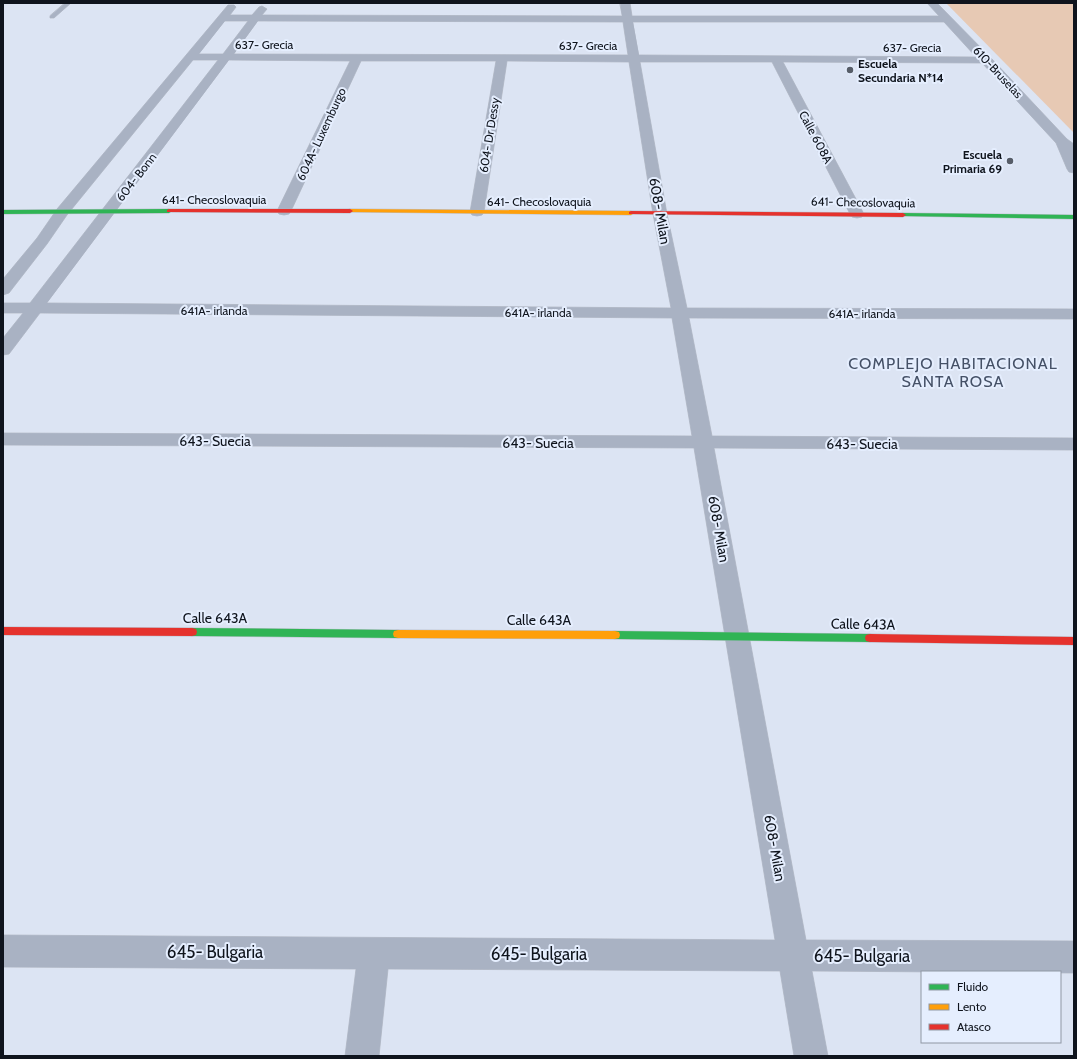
<svg xmlns="http://www.w3.org/2000/svg" width="1077" height="1059" font-family="Cabin,sans-serif">
	<style>
		.green { fill: #e7c9b4 }
		.lines { fill: none; stroke-linecap: round; stroke-linejoin: round }
		.lane-casing { stroke: #b9bfcb; stroke-width: 1 }
		.street-casing { stroke: #b9bfcb; stroke-width: 1 }
		.fast-casing { stroke: #b9bfcb; stroke-width: 1 }
		.slow-casing { stroke: #b9bfcb; stroke-width: 1 }
		.jam-casing { stroke: #b9bfcb; stroke-width: 1 }
		.lane { fill: #a9b2c3; fill-rule: evenodd }
		.street { fill: #a9b2c3; fill-rule: evenodd }
		.fast { fill: #30b455; fill-rule: evenodd }
		.slow { fill: #ff9f0a; fill-rule: evenodd }
		.jam { fill: #e5322d; fill-rule: evenodd }
		.poi-dot { fill: #575d68; stroke: #e5eefe; stroke-width: 1.5 }
		.labels { text-anchor: middle; dominant-baseline: central; stroke-width: 4; stroke-linejoin: round; paint-order: stroke }
		.far-street-label { font-size: 12px; fill: #0f141d; stroke: #e5eefe }
		.far-poi-label { font-size: 12px; font-weight: bold; fill: #0f141d; stroke: #e5eefe; text-anchor: start }
		.street-label { font-size: 14px; fill: #0f141d; stroke: #e5eefe }
		.quarter-label { font-size: 16px; letter-spacing: 1px; fill: #455167; stroke: #e5eefe }
		.near-street-label { font-size: 17px; fill: #0f141d; stroke: #e5eefe }
	</style>
	<rect width="100%" height="100%" fill="#dce4f3"/>
	<path class="green" d="M946,3H1074V133Z"/>
	<g class="lines">
		<g class="lane-casing">
			<path id="lane" d="M65,3H71L54,18H50V16Z"/>
		</g>
		<g class="street-casing">
			<path id="street" d="M620,3H630L632,16H939L927,3H937L991,58L1067,139L1074,144V173L1069,172L1067,169L1056,143L982,63L783,62L864,214L862,217L857,218L852,217L850,214L772,62H640L667,214L687,308L1074,309V319L689,318L712,436L1074,438V450L714,448L806,940L1074,941V973L812,971L828,1056H794L780,971L388,969L379,1056H345L356,969L3,967V935L775,940L694,448L3,445V433L692,436L672,318L40,313L9,354L3,355V338L23,313H3V303H30L218,60H193L67,215L47,244L9,293L3,295V279L37,238L57,209L228,5H234L236,7L230,15H252L259,7L262,6L267,9L262,15L622,16ZM225,21H248L223,54H199ZM258,21L623,22L628,55L234,54ZM633,22H944L976,57L639,55ZM229,60L350,61L277,211L279,214L284,215L289,214L291,211L361,61H496L470,212L472,215L477,216L482,215L484,212L507,61L629,62L653,214L671,308L47,303Z"/>
		</g>
		<g class="fast-casing">
			<path id="fast" d="M3,210L169,209L172,211L169,213L3,214Z
				M903,213L1074,215V219L901,216L900,215Z
				M192,628L398,630L402,631L403,634L402,637L398,638L192,636L188,635L187,632L188,629Z
				M615,631L870,634L874,635L875,638L874,641L870,642L615,639L611,638L610,635L611,632Z"/>
		</g>
		<g class="slow-casing">
			<path id="slow" d="M350,209L631,211L634,213L631,215L348,212V210Z
				M398,630L615,631L619,632L620,635L619,638L615,639L398,638L394,637L393,634L394,631Z"/>
		</g>
		<g class="jam-casing">
			<path id="jam" d="M169,209H350L353,211L350,213L167,212V210Z
				M631,211L903,213L906,215L903,217L629,214V212Z
				M3,627L192,628L196,629L197,632L196,635L192,636L3,635Z
				M870,634L1074,637V645L870,642L866,641L865,638L866,635Z"/>
		</g>
		<use href="#lane" class="lane"/>
		<use href="#street" class="street"/>
		<use href="#fast" class="fast"/>
		<use href="#slow" class="slow"/>
		<use href="#jam" class="jam"/>
	</g>
	<g class="poi-dot">
		<circle cx="850" cy="70" r="4"/>
		<circle cx="1010" cy="161" r="4"/>
	</g>
	<g class="labels">
		<g class="far-street-label">
			<text x="264" y="44">637- Grecia</text>
			<text x="588" y="45">637- Grecia</text>
			<text x="912" y="47">637- Grecia</text>
			<text transform="translate(998 72) rotate(47)">610-Bruselas</text>
			<text transform="translate(321 134) rotate(-65)">604A- Luxemburgo</text>
			<text transform="translate(489 135) rotate(-81)">604- Dr Dessy</text>
			<text transform="translate(816 137) rotate(62)">Calle 608A</text>
			<text transform="translate(136 177) rotate(-52)">604- Bonn</text>
			<text x="214" y="199">641- Checoslovaquia</text>
			<text x="539" y="201">641- Checoslovaquia</text>
			<text transform="translate(863 202) rotate(1)">641- Checoslovaquia</text>
			<text x="214" y="310">641A- irlanda</text>
			<text x="538" y="312">641A- irlanda</text>
			<text x="862" y="313">641A- irlanda</text>
		</g>
		<g class="far-poi-label">
			<text x="858" y="63">Escuela<tspan x="858" dy="14">Secundaria N*14</tspan></text>
			<text x="1002" y="154" text-anchor="end">Escuela<tspan x="1002" dy="14">Primaria 69</tspan></text>
		</g>
		<g class="street-label">
			<text transform="translate(660 211) rotate(80)">608- Milan</text>
			<text x="215" y="441">643- Suecia</text>
			<text x="538" y="443">643- Suecia</text>
			<text x="862" y="444">643- Suecia</text>
			<text transform="translate(719 529) rotate(80)">608- Milan</text>
			<text x="215" y="618">Calle 643A</text>
			<text x="539" y="620">Calle 643A</text>
			<text transform="translate(863 624) rotate(1)">Calle 643A</text>
			<text transform="translate(775 848) rotate(80)">608- Milan</text>
		</g>
		<g class="quarter-label">
			<text x="953" y="363">COMPLEJO HABITACIONAL<tspan x="953" dy="18">SANTA ROSA</tspan></text>
		</g>
		<g class="near-street-label">
			<text x="215" y="952">645- Bulgaria</text>
			<text x="539" y="954">645- Bulgaria</text>
			<text x="862" y="956">645- Bulgaria</text>
		</g>
	</g>
	<rect width="1077" height="1059" fill="none" stroke="#0f141d" stroke-width="8"/>
	<rect x="921" y="971" width="140" height="72" fill="#e5eefe" stroke="#8f97a4"/>
	<rect x="929" y="984" width="20" height="6" fill="#30b455" stroke="#8f97a4"/>
	<text x="957" y="991" font-size="12" fill="#0f141d">Fluido</text>
	<rect x="929" y="1004" width="20" height="6" fill="#ff9f0a" stroke="#8f97a4"/>
	<text x="957" y="1011" font-size="12" fill="#0f141d">Lento</text>
	<rect x="929" y="1024" width="20" height="6" fill="#e5322d" stroke="#8f97a4"/>
	<text x="957" y="1031" font-size="12" fill="#0f141d">Atasco</text>
</svg>
